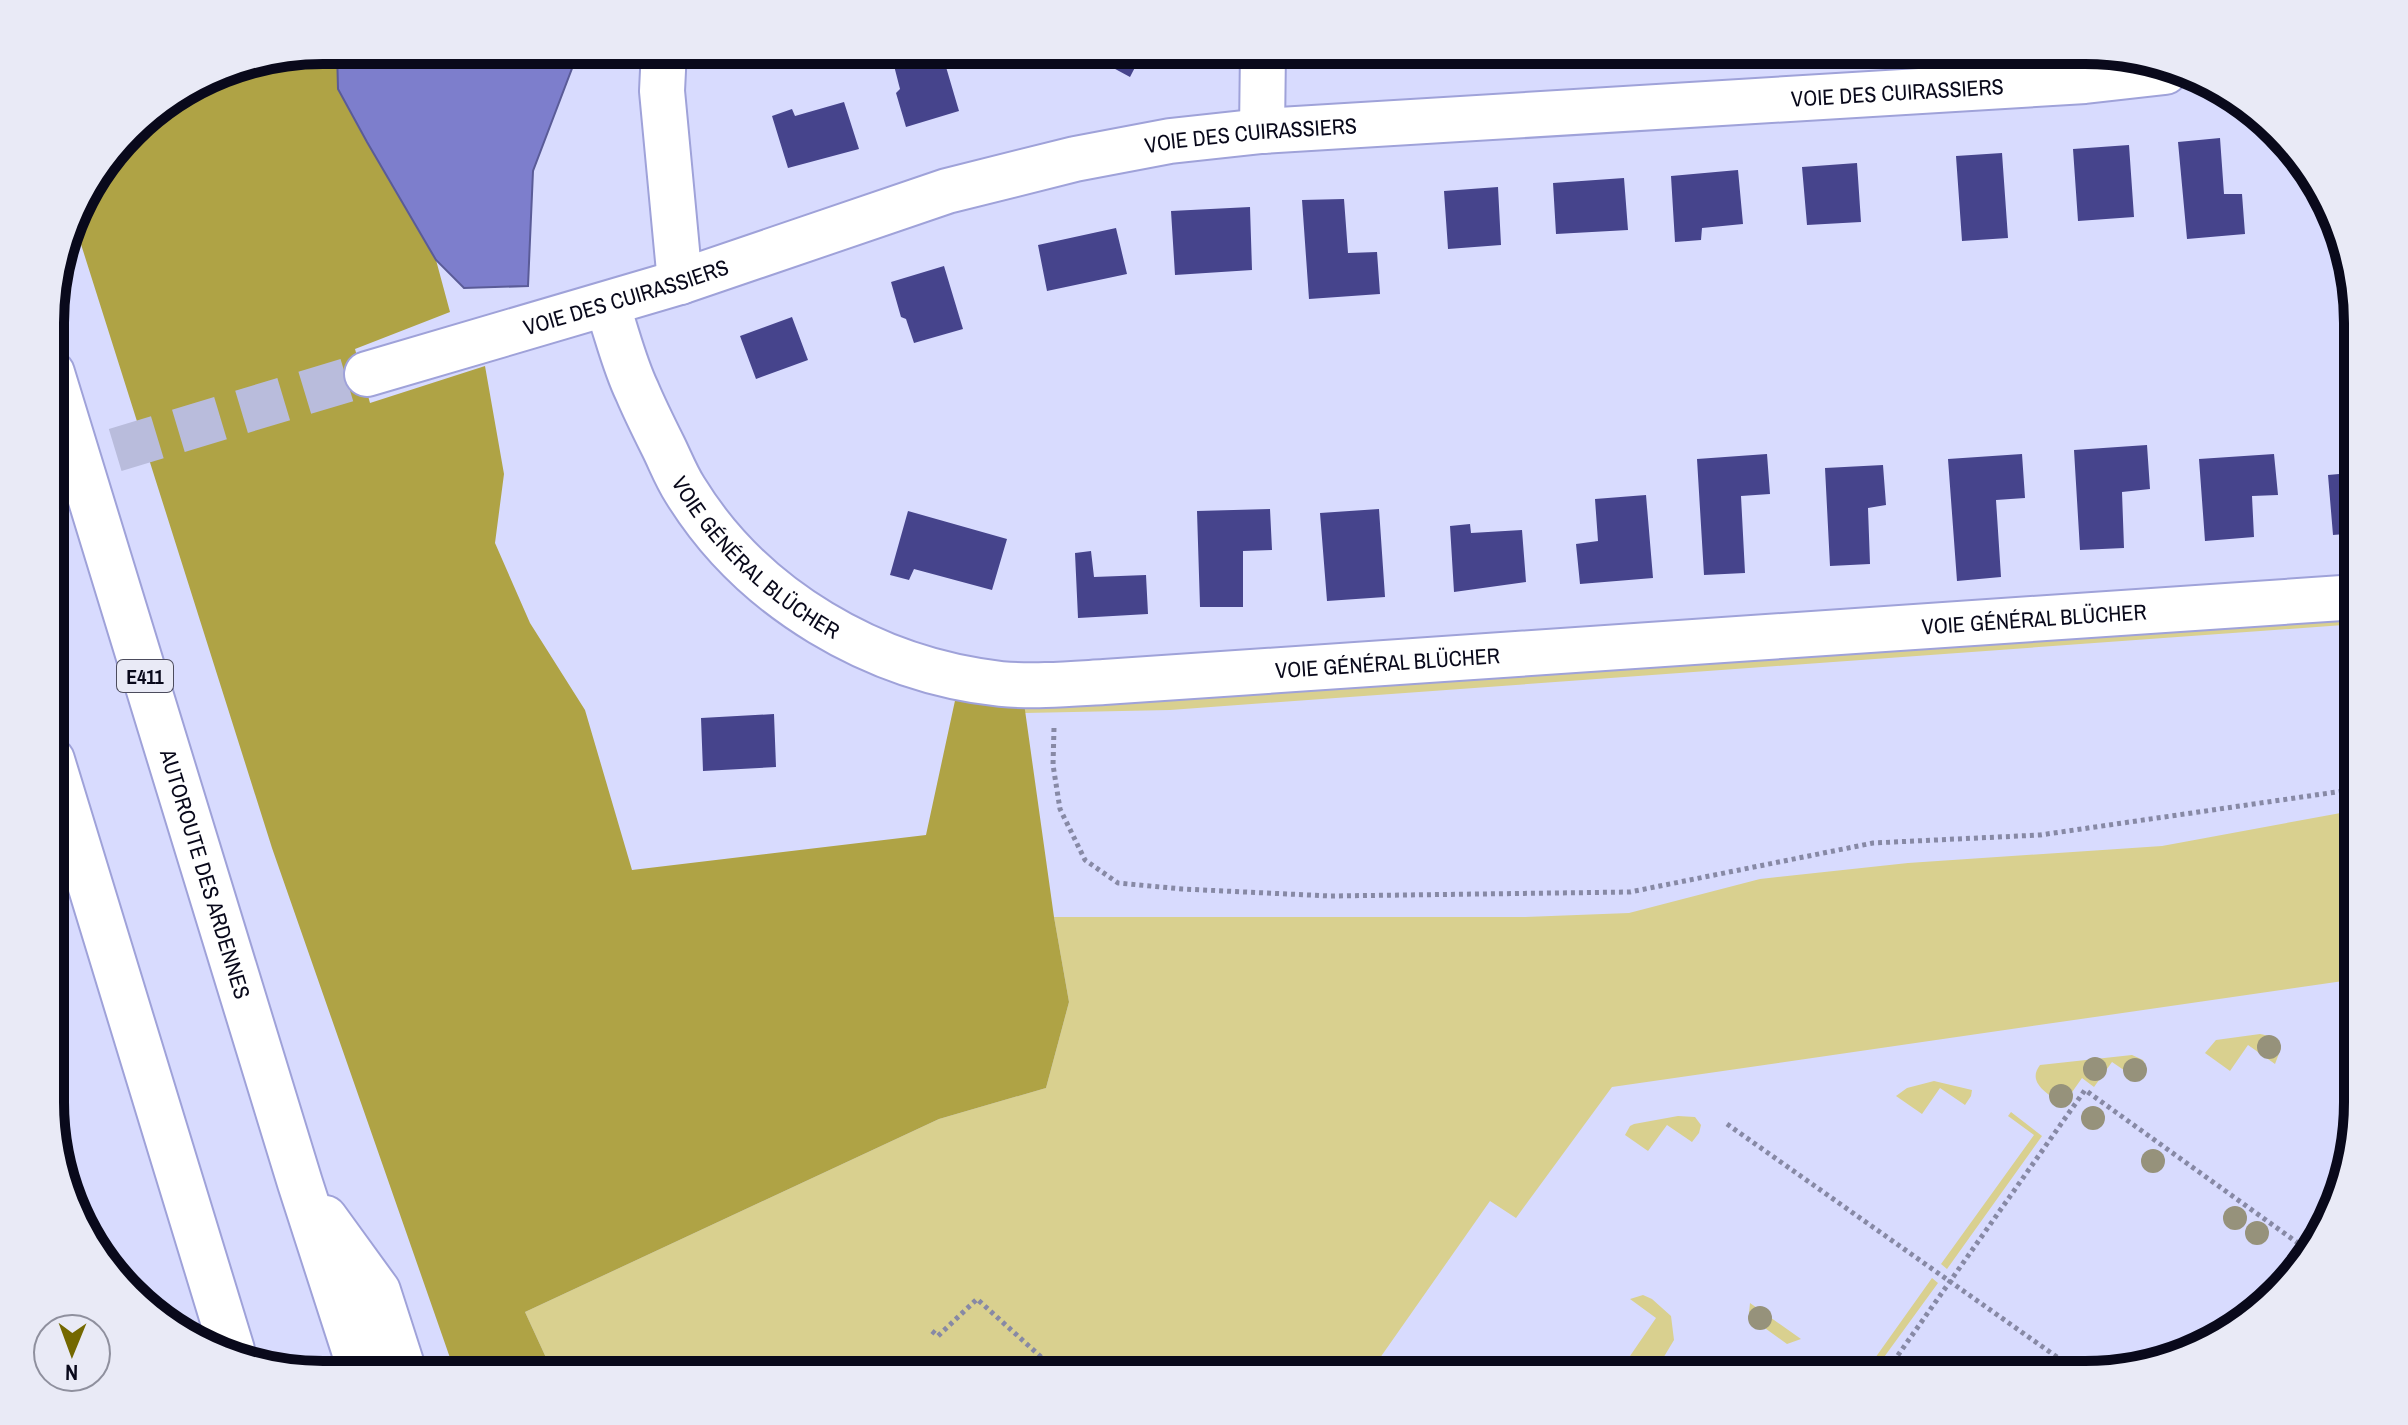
<svg xmlns="http://www.w3.org/2000/svg" width="2408" height="1425" font-family="'Archivo Narrow',sans-serif">
	<style>
		.green { fill: #d9d08f }
		.forest { fill: #afa345 }
		.water { fill: #7d7ecc; stroke: #5a5b97; stroke-width: 2 }
		.building { fill: #46448c }
		.lines { fill: none; stroke-linecap: round; stroke-linejoin: round }
		.street-tunnel { stroke: #b9bcdc; stroke-width: 44; stroke-dasharray: 44 22; stroke-linecap: butt }
		.street-casing { stroke: #9fa2d9; stroke-width: 48 }
		.highway-casing { stroke: #9fa2d9; stroke-width: 48 }
		.path { stroke: #8789a5; stroke-width: 5; stroke-dasharray: 4 4; stroke-linecap: butt }
		.street { stroke: #fff; stroke-width: 44 }
		.highway { stroke: #fff; stroke-width: 44 }
		.tree { fill: #96927b }
		.labels { text-anchor: middle; dominant-baseline: central; stroke-width: 8; stroke-linejoin: round; paint-order: stroke }
		.shield { fill: #e9eaf6; stroke: #4c4c5d; stroke-width: 2 }
		.shield-label { font-size: 20px; font-weight: bold; fill: #09091b }
		.street-label { font-size: 22px; fill: #09091b; stroke: #e9eaf6 }
		.rim { fill: none; stroke: #09091b; stroke-width: 10 }
	</style>
	<rect width="100%" height="100%" fill="#d8dbfe"/>
	<path class="green" d="M2357,612V624L1170,710L1025,713L1023,696Z
		M2357,810V979L1612,1087L1516,1218L1490,1201L1368,1375H1178L1159,1361L1150,1375H554L525,1312L939,1119L1046,1088L1069,1002L1054,917H1525L1629,913L1760,879L1908,863L2162,846Z
		M2260,1034C2271,1036 2275,1038 2281,1048L2275,1064L2248,1045L2230,1071L2205,1053L2216,1040Z
		M2132,1055L2143,1060L2145,1065L2137,1079L2112,1062L2094,1087L2082,1078L2063,1105C2049,1094 2026,1083 2040,1065Z
		M1934,1081L1972,1090L1971,1096L1965,1105L1940,1088L1922,1114L1896,1096L1907,1088Z
		M2011,1112L2042,1136L1947,1269L1941,1264L2034,1135L2008,1116Z
		M1678,1116L1695,1117L1701,1125L1699,1133L1692,1142L1667,1125L1648,1151L1625,1135L1630,1126L1634,1124Z
		M1932,1278L1938,1283L1871,1375H1863Z
		M1643,1295L1652,1299L1671,1316L1674,1340L1653,1375H1617L1656,1318L1630,1299Z
		M1750,1303L1801,1339L1787,1344L1751,1318L1749,1313Z"/>
	<path class="forest" d="M323,50H337L338,89L367,142L436,260L450,312L355,349L370,403L485,366L504,474L495,543L530,623L585,710L632,870L926,835L956,696H1023L1054,917L1069,1002L1046,1088L939,1119L525,1312L554,1375H456L272,848L73,219L78,202L143,118L219,71Z
		M52,1111L97,1239L91,1241L52,1137Z"/>
	<path class="water" d="M337,50H579L533,171L528,286L464,288L436,260L367,142L338,89Z"/>
	<path class="building" d="M890,50H941L959,111L906,127L896,93L900,89Z
		M1080,50H1144L1130,77Z
		M844,102L859,149L788,168L772,116L792,109L795,116Z
		M2220,138L2224,194H2242L2245,234L2187,239L2178,142Z
		M2129,145L2134,217L2078,221L2073,149Z
		M2002,153L2008,238L1962,241L1956,156Z
		M1857,163L1861,222L1807,225L1802,167Z
		M1738,170L1743,224L1702,228L1701,240L1675,242L1671,176Z
		M1624,178L1628,230L1556,234L1553,183Z
		M1498,187L1501,245L1448,249L1444,191Z
		M1344,199L1348,253L1377,252L1380,294L1309,299L1302,200Z
		M1250,207L1252,270L1175,275L1171,211Z
		M1116,228L1127,274L1047,291L1038,245Z
		M944,266L963,329L914,343L906,319L901,317L891,282Z
		M792,317L808,360L756,379L740,336Z
		M2147,445L2150,489L2122,492L2124,548L2080,550L2074,450Z
		M1767,454L1770,494L1741,496L1745,573L1704,575L1697,459Z
		M2022,454L2025,498L1996,500L2001,577L1957,581L1948,459Z
		M2274,454L2278,495L2252,496L2254,537L2205,541L2199,459Z
		M1883,465L1886,505L1868,508L1870,564L1830,566L1825,468Z
		M2350,473L2351,479H2357V533L2333,535L2328,475Z
		M1646,495L1653,578L1580,584L1576,544L1598,541L1595,499Z
		M1270,509L1272,550L1243,551V607H1200L1197,511Z
		M1379,509L1385,597L1327,601L1320,513Z
		M908,511L1007,539L992,590L914,569L909,580L890,575Z
		M1470,524L1471,533L1522,530L1526,582L1454,592L1450,526Z
		M1091,551L1094,577L1146,575L1148,614L1078,618L1075,553Z
		M774,714L776,767L703,771L701,718Z"/>
	<g class="lines">
		<path class="street-tunnel" d="M52,469L367,374"/>
		<g class="street-casing">
			<g id="street">
				<path d="M664,50L662,91L680,282"/>
				<path d="M1262,131L1263,50"/>
				<path id="s1" d="M607,305C617,333 624,364 637,391C645,410 654,428 663,446C670,460 676,476 685,490C752,599 874,670 1001,684C1035,687 1070,684 1104,682L2357,597"/>
				<path id="s2" d="M367,374L680,282L947,191L1075,159L1170,141L1262,131L2085,81L2165,72"/>
			</g>
		</g>
		<g class="highway-casing">
			<g id="highway">
				<path id="s3" d="M52,373L300,1183L362,1375"/>
				<path d="M52,760L232,1350"/>
				<path d="M325,1218L378,1291L405,1375"/>
			</g>
		</g>
		<path class="path" d="M1054,728L1053,765L1060,809L1085,860L1118,883L1182,889L1330,896L1630,892L1873,843L2040,835L2357,789
			M1727,1124L2081,1374
			M932,1331L938,1336L977,1299L1061,1375
			M1884,1375L2085,1090L2309,1251"/>
		<use href="#street" class="street"/>
		<use href="#highway" class="highway"/>
	</g>
	<g class="tree">
		<circle cx="2269" cy="1047" r="12"/>
		<circle cx="2095" cy="1069" r="12"/>
		<circle cx="2135" cy="1070" r="12"/>
		<circle cx="2061" cy="1096" r="12"/>
		<circle cx="2093" cy="1118" r="12"/>
		<circle cx="2153" cy="1161" r="12"/>
		<circle cx="2235" cy="1218" r="12"/>
		<circle cx="2257" cy="1233" r="12"/>
		<circle cx="1760" cy="1318" r="12"/>
	</g>
	<g class="labels">
		<rect class="shield" x="117" y="660" width="56" height="32" rx="6"/>
		<g class="shield-label">
			<text x="145" y="676">E411</text>
		</g>
		<g class="street-label">
			<text stroke="none"><textPath href="#s2" startOffset="1566">VOIE DES CUIRASSIERS</textPath></text>
			<text stroke="none"><textPath href="#s2" startOffset="918">VOIE DES CUIRASSIERS</textPath></text>
			<text stroke="none"><textPath href="#s2" startOffset="270">VOIE DES CUIRASSIERS</textPath></text>
			<text stroke="none"><textPath href="#s1" startOffset="300">VOIE GÉNÉRAL BLÜCHER</textPath></text>
			<text stroke="none"><textPath href="#s1" startOffset="1620">VOIE GÉNÉRAL BLÜCHER</textPath></text>
			<text stroke="none"><textPath href="#s1" startOffset="972">VOIE GÉNÉRAL BLÜCHER</textPath></text>
			<text stroke="none"><textPath href="#s3" startOffset="524">AUTOROUTE DES ARDENNES</textPath></text>
		</g>
	</g>
	<path d="M0 0H2408V1425H0ZM323 64H2085A259 259 0 0 1 2344 323V1102A259 259 0 0 1 2085 1361H323A259 259 0 0 1 64 1102V323A259 259 0 0 1 323 64Z" fill="#e9eaf6" fill-rule="evenodd"/>
	<path class="rim" d="M323 64H2085A259 259 0 0 1 2344 323V1102A259 259 0 0 1 2085 1361H323A259 259 0 0 1 64 1102V323A259 259 0 0 1 323 64Z"/>
	<g transform="translate(72 1353) rotate(181)"><circle r="38" fill="#e9eaf6" stroke="#8f909e" stroke-width="2"/>
	<path d="M0-6L14 30L0 20L-14 30Z" fill="#746800"/>
	<text y="-12" font-size="22" font-weight="bold" text-anchor="middle" fill="#09091b">N</text>
	</g>
</svg>
